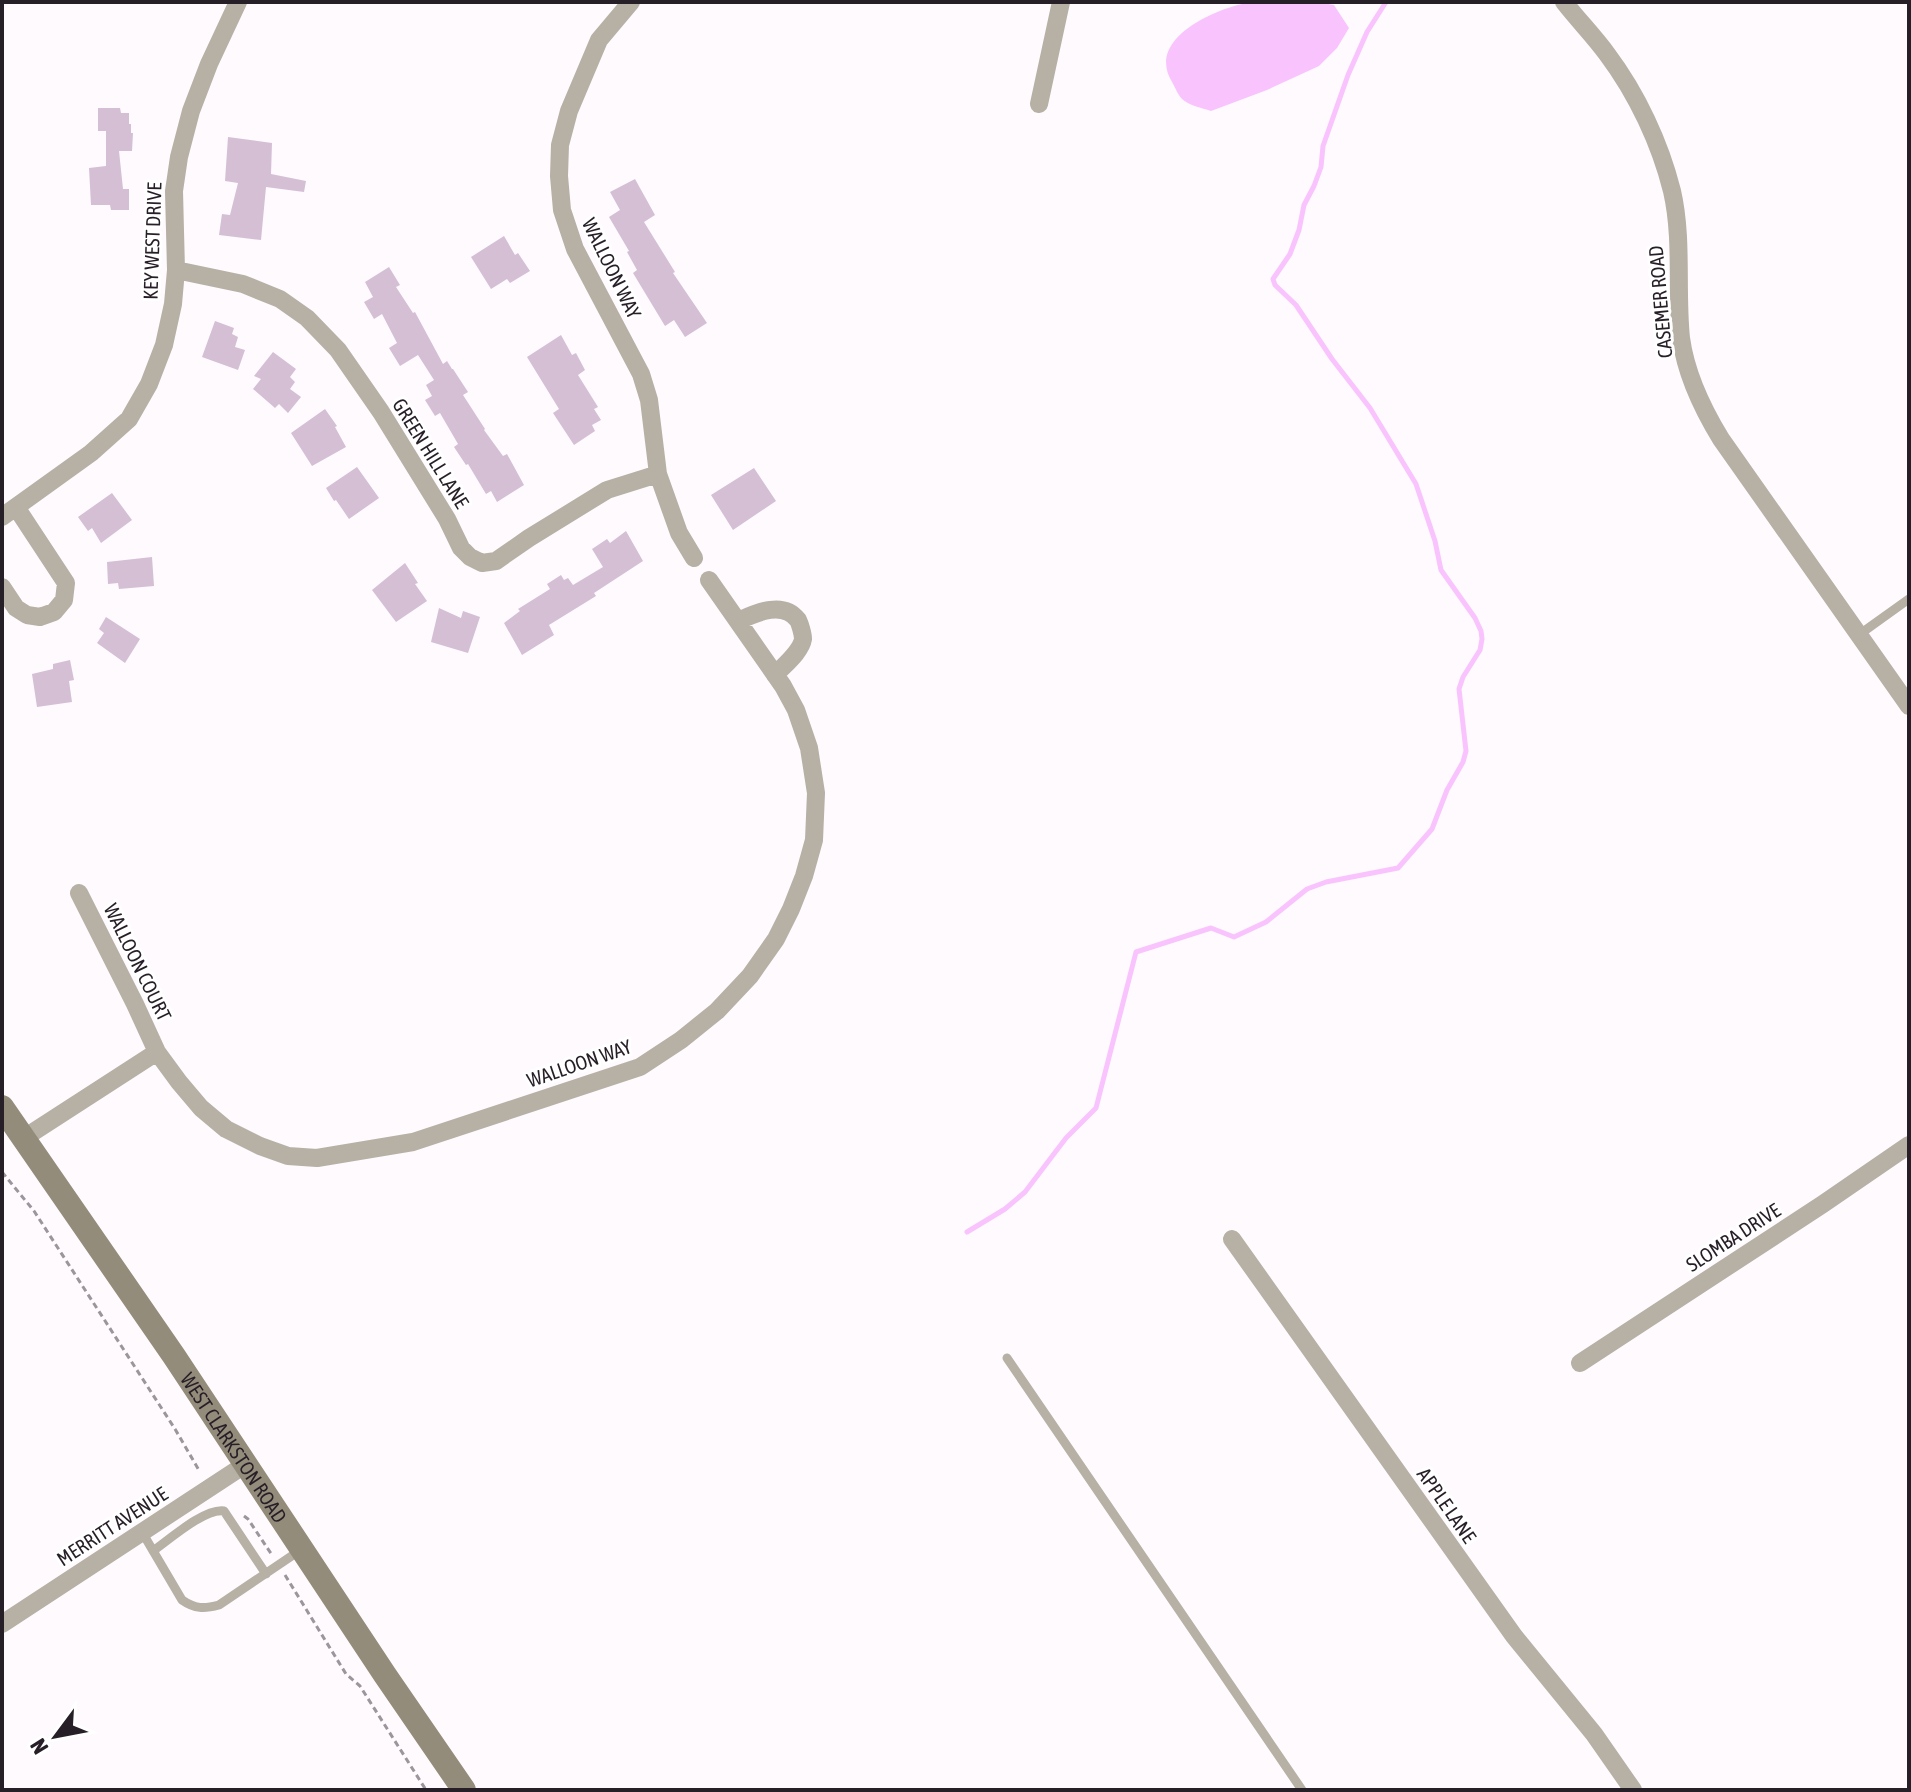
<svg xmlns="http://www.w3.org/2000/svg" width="1911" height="1792" font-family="'Asap Condensed',sans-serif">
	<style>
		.water { fill: #f9c3fd }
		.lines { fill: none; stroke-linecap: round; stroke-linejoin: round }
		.stream { stroke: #f9c3fd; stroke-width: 5 }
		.building { fill: #d4bfd5 }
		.path { stroke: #9c969c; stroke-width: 3; stroke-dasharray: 6 4; stroke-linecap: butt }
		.service { stroke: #b6b0a5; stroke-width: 9 }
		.minor { stroke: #b6b0a5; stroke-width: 18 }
		.secondary { stroke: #948c7b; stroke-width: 24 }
		.labels { text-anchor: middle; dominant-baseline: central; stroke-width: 6; stroke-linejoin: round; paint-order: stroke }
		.street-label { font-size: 20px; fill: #271f27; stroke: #fff }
	</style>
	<rect width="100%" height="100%" fill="#fefafe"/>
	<path class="water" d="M1252,2H1317L1334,5L1349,28L1337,48L1319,66L1267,90L1211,111C1202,108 1188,105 1182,99C1178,95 1175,87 1172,82C1145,38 1218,7 1252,2Z"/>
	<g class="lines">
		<path class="stream" d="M967,1232L1005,1209L1025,1192L1066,1138L1096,1108L1136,952L1211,928L1234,937L1266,922L1307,889L1326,882L1398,868L1432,829L1447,790L1463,762L1466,751L1459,689L1463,677L1480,650L1482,639L1481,631L1475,618L1441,570L1435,541L1416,484L1370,408L1332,359L1296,305L1275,285L1273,279L1290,254L1299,230L1304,205L1314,186L1321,167L1323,146L1348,75L1367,32L1386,2"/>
	</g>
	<path class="building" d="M98,108H120L121,113H129V124H131V133H133L132,151H119L123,189H129V210H111L110,205H91L89,168L106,166V131H98Z
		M228,137L272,143L271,174L306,181L304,192L266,187L261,240L219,235L222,214L230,215L238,183L225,181Z
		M635,179L655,215L644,222L675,272L673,273L707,323L685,337L674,320L665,326L633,273L637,270L627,252L629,251L609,217L620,210L610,192Z
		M504,236L515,255L518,253L530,271L510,283L507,279L491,289L471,257Z
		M389,267L400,285L396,287L413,313L415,312L443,364L447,361L452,369H453L468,392L463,395L485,429L484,430L503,456L507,454L524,485L497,502L491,491L486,494L468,464L466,465L454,447L458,444L440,413L435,416L425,400L432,396L426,385L434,380L418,355L400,366L389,348L397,343L382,314L374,319L364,302L373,297L365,282Z
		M215,321L234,328L232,334L238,337L235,347L245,350L238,370L202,357Z
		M561,335L572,355L576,353L585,370L578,375L598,407L594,409L601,420L592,425L595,431L574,445L553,413L559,409L527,357Z
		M273,352L296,369L290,377L295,382L290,389L301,397L288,413L279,404L275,408L253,389L261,379L254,376Z
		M325,409L337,426L335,427L346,447L312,466L291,433Z
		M357,467L379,498L349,519L336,500L334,501L326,488Z
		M754,468L776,501L733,530L711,495Z
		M112,493L132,520L101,543L92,528L88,531L78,517Z
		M626,531L643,561L594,593L596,596L549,625L554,635L522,655L504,623L520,611L518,609L550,589L547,584L561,575L564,580L568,578L573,585L603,567L592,549L607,539L610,543Z
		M152,557L154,586L119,589L118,583L108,584L107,562Z
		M405,563L418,583L415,584L427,601L396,622L372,590Z
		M439,608L461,618L463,611L480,617L468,653L431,642Z
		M106,617L140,639L125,663L97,643L104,633L99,629Z
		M70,660L74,680L69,681L72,702L37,707L32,674L53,669V664Z"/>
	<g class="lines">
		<path class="path" d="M2,1172L34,1211L175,1429L200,1472
			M244,1516L248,1519L272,1555
			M285,1575L346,1674L360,1686L426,1790"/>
		<path class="service" d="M1860,634L1909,599
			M1007,1358L1302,1790
			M142,1532L182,1600C195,1609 204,1609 219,1605L299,1551
			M153,1551C170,1539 205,1508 224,1511L266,1574"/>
		<path class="minor" d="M631,2L599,40L569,111L560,145L559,176L562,210L575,249L641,374L649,400L658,474L679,533L694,558
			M1564,2C1578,20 1594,36 1607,54C1637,94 1660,143 1672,191C1683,239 1676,289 1681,338C1686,375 1702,408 1721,439L1909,706
			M1039,104L1061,2
			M176,270L243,284L280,299L307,318L338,350L381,412L447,519L461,548L470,557L482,563L496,561L529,538L607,490L658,474
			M2,517L91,453L129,419L149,384L164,345L173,304L176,270L174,191L179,157L191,111L209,64L238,2
			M2,587L16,608L27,615L40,617L54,612L64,600L66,583L16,507
			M738,621C756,613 783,600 798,620C800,624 803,634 803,639C801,652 784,665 775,675
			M79,893L135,1004L157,1052L179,1082L201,1108L226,1129L260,1146L288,1156L317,1158L413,1142L640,1067L681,1040L717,1011L750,976L776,939L791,909L804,876L814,840L816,793L809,748L796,710L783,686L709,580
			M24,1138L157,1052
			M1232,1239L1514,1636L1594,1734L1633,1790
			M1580,1363L1823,1204L1909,1145
			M2,1624L246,1464"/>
		<path class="secondary" id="s1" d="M2,1107L174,1356L385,1675L464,1790"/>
	</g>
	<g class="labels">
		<g class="street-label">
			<text transform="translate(152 241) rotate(-88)">KEY WEST DRIVE</text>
			<text transform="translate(612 268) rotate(64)">WALLOON WAY</text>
			<text transform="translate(1660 302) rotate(-95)">CASEMER ROAD</text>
			<text transform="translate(431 453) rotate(58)">GREEN HILL LANE</text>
			<text transform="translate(138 962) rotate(64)">WALLOON COURT</text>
			<text transform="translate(579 1063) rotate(-19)">WALLOON WAY</text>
			<text transform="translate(1733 1237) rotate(-33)">SLOMBA DRIVE</text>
			<text stroke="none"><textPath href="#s1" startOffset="412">WEST CLARKSTON ROAD</textPath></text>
			<text transform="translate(1447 1505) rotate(55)">APPLE LANE</text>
			<text transform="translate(112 1526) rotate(-33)">MERRITT AVENUE</text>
		</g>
	</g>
	<rect width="1911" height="1792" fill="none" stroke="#271f27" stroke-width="8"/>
	<g transform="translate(56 1736) rotate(238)" stroke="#ffffff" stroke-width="6" paint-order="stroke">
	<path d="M0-6L14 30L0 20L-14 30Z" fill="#271f27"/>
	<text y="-12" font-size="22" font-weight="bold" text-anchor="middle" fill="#271f27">N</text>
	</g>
</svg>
